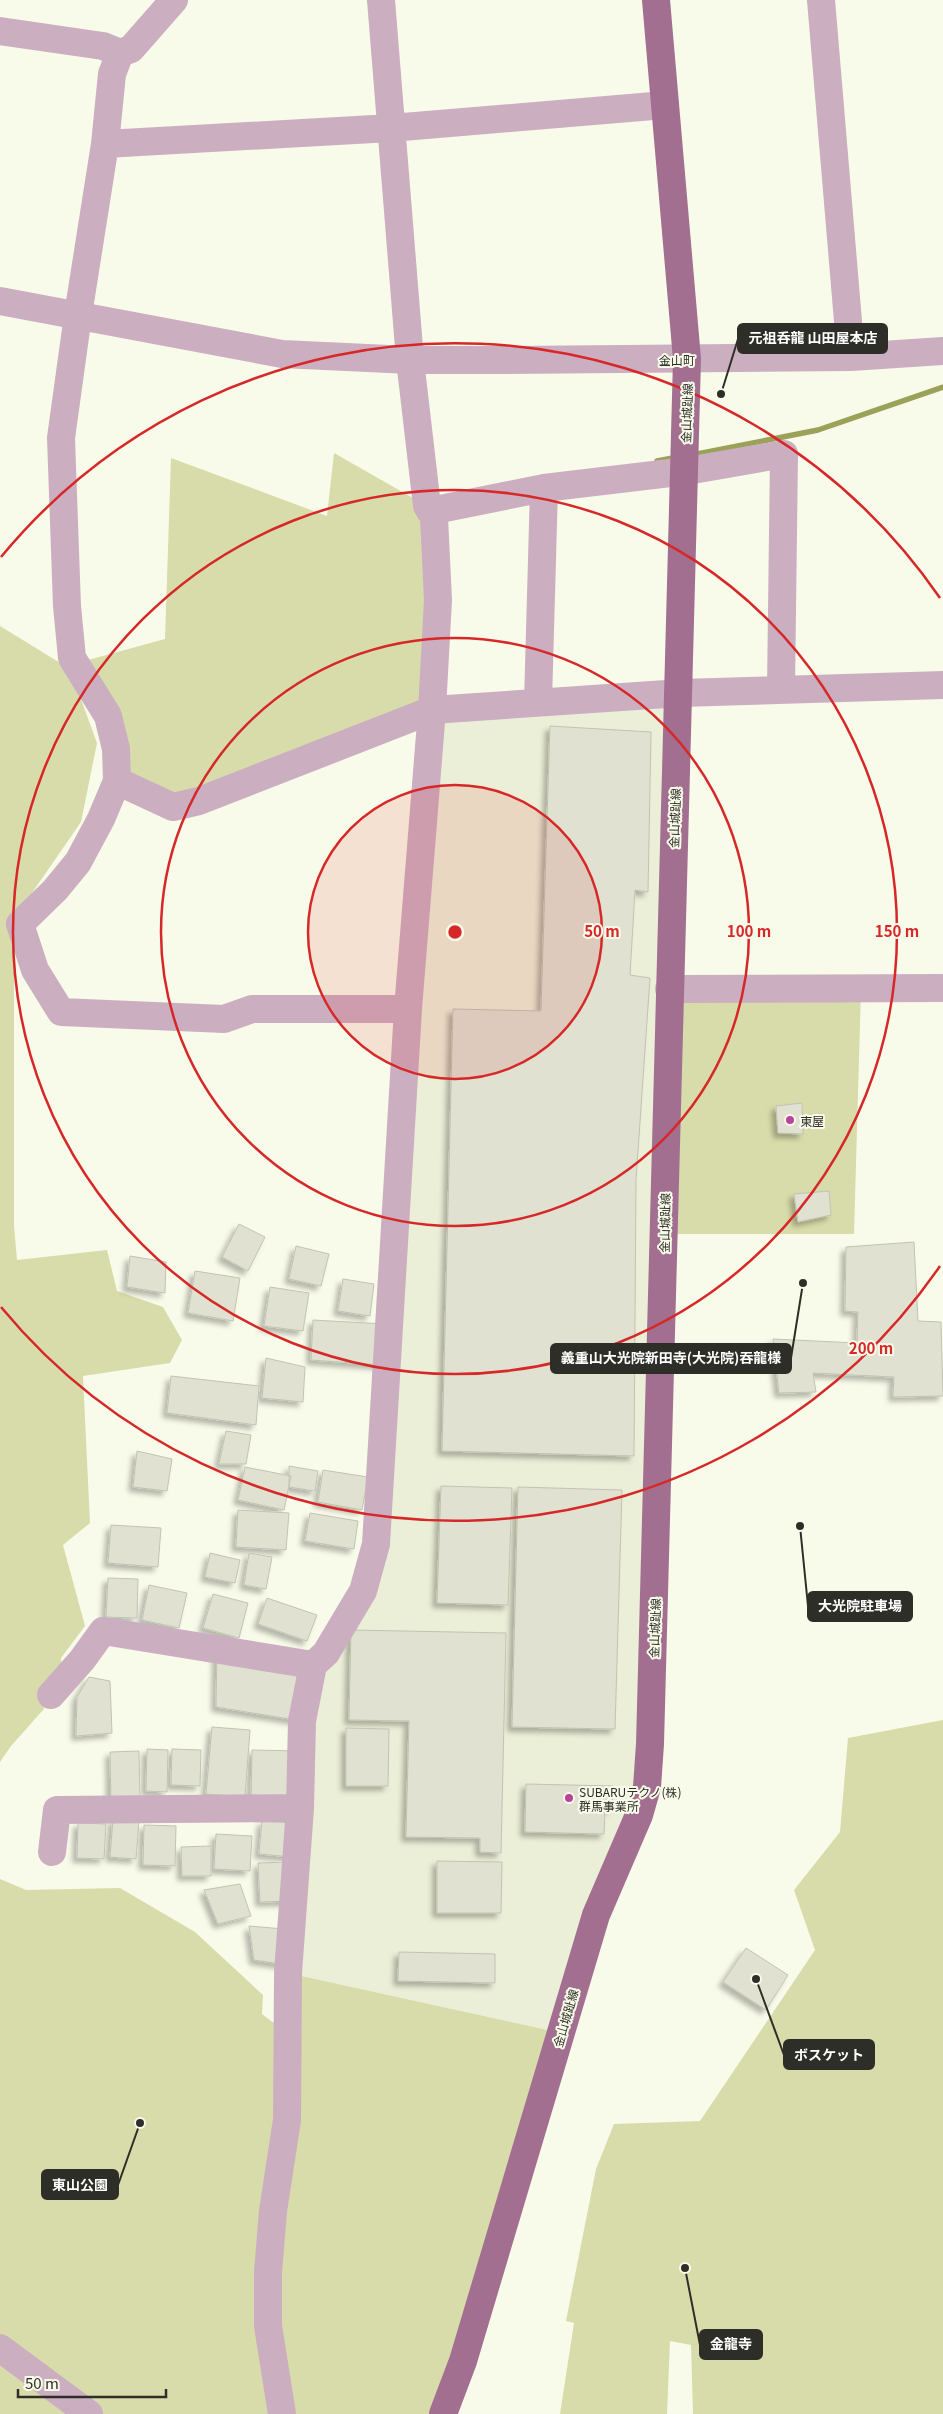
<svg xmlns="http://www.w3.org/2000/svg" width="943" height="2414" font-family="Georgia,'Noto Sans JP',serif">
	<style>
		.built { fill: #ecefd7 }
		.green { fill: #d8dcaa }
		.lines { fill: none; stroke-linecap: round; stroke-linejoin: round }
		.stream { stroke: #9ca15a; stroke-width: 5.5 }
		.building { fill: #e0e1d1; stroke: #c1c3b3; filter: url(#shadow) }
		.minor { stroke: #ccaec1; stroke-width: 28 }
		.major { stroke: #a36f91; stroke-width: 28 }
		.ring { fill: none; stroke: #d62828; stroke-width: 2.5 }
		.poi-dot { fill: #ba4298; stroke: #f9fbea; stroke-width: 2 }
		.labels { text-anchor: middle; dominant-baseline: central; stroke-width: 4; stroke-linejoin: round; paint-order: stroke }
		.street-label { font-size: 12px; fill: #2e2e28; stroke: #f9fbea }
		.poi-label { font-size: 12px; fill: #2e2e28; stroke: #f9fbea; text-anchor: start }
		.centre { fill: #d62828; stroke: #f9fbea; stroke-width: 2.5 }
		.ring-label { font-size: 15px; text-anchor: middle; font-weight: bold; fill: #d62828; stroke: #f9fbea; stroke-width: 4; stroke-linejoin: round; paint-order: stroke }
		.leader { fill: none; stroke: #2e2e28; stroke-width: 2 }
		.callout-dot { fill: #2e2e28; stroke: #f9fbea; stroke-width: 2 }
		.callout { fill: #2e2e28; stroke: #2e2e28; stroke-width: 2 }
		.callout-label { font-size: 14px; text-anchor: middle; font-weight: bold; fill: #fff }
	</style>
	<defs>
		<filter id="shadow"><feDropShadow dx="-4.5" dy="4.5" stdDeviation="2.5" flood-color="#0004"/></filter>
	</defs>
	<rect width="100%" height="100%" fill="#f9fbea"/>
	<path class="built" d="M677,693L651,1735L561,2033L288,1973L304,1710L363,1591L432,710Z"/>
	<path class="green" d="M334,453L427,506L432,710L199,801L117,781L88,660L165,639L171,458L327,516Z
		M0,626L70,669L97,743L81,822L14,919V1226L17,1260L107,1250L117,1291L163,1307L182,1340L170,1363L83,1376L90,1523L63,1545L85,1626L61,1658L63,1677L43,1710L11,1746L0,1762Z
		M669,989H861L854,1234H664Z
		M943,1720V2414H693L691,2345L670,2341L667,2414H560L574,2323L566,2321L596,2169L614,2124L700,2121L815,1950L794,1890L840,1832L848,1738Z
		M0,1879L26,1890L120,1888L195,1932L263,1995L262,2014L287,2033L288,1973L561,2033L443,2414H0Z"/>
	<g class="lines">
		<path class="stream" d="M692,455L818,430L943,387
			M657,461L678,457"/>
	</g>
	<path class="building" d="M550,726L651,732L648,892L635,890L630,975L650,978L636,1180L634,1456L442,1451L453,1009L541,1011Z
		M802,1103L803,1134L778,1133L776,1106Z
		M829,1191L831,1215L798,1222L794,1194Z
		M239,1224L265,1237L248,1271L222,1257Z
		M914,1242L918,1321L941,1322L943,1396L893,1397L894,1377L813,1373L816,1392L779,1393L773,1339L857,1343L858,1312L845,1311L846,1247Z
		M296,1246L329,1254L321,1286L289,1279Z
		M130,1256L166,1262L165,1293L127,1287Z
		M195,1271L240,1278L233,1321L188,1313Z
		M343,1279L374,1284L370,1316L338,1311Z
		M270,1287L309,1293L303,1331L264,1326Z
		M313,1320L385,1324L382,1365L311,1360Z
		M266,1358L305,1367L303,1402L262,1398Z
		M171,1376L259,1386L256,1425L167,1413Z
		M226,1431L251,1435L246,1464H219Z
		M137,1451L172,1459L167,1491L133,1487Z
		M289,1466L318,1471L315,1491L289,1487Z
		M245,1467L291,1476L284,1510L238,1500Z
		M323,1470L368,1477L362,1510L318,1502Z
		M441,1486L512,1488L508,1605L437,1603Z
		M518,1487L622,1490L615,1729L512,1727Z
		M238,1510L289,1513L286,1550L236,1547Z
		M310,1513L358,1521L354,1549L305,1541Z
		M111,1525L161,1528L158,1567L108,1563Z
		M210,1553L240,1560L235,1583L205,1577Z
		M249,1553L272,1557L266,1589L244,1585Z
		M108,1578L138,1579L137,1618L106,1617Z
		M149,1585L187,1593L179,1628L142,1620Z
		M213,1594L248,1603L239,1638L203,1628Z
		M267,1598L317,1615L307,1641L258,1624Z
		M351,1630L506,1633L501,1853L480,1852V1838L406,1837L409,1721L349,1720Z
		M217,1650L310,1664L302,1721L216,1707Z
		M89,1677L110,1681L112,1733L76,1736L77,1697Z
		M212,1727L250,1730L245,1797L206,1794Z
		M346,1728L389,1729L388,1786H346Z
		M147,1749L168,1750L167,1792L146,1791Z
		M172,1749L201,1750L200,1786L171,1785Z
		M252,1750L299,1751L298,1804L251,1803Z
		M139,1751L140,1802L111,1803L110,1752Z
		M526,1784L613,1786L612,1809H605L604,1834L525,1832Z
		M113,1819L139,1820L136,1859L110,1857Z
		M262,1821L294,1823L292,1857L259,1854Z
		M78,1823L106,1824L104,1859L77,1858Z
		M144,1825L176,1826L175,1866L143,1865Z
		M216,1834L252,1836L250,1871L214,1869Z
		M211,1846V1876H182L181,1847Z
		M437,1861L502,1862L501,1913H437Z
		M291,1862L293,1901L260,1902L258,1863Z
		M240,1884L251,1916L218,1924L204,1890Z
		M249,1926L284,1929L288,1965L254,1960Z
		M746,1948L788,1975L766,2010L723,1982Z
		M399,1952L495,1954V1983L398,1981Z"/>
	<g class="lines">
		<path class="minor" d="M821,0L851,357
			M0,31L103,46L120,53L112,74L105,144L78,315L61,438L67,606L72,658L108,716L116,749L117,781L101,819L78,862L55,890L20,924L35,970L61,1012L224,1019L252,1009H408
			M120,53L131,49L174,0
			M105,144L391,128L665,105
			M0,301L282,354L410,360H504L851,357L943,351
			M430,511L544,488
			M538,702L544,488L687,471L784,454L781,689
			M117,781L173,807L199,801L432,710L681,693L943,685
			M669,989L943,988
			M51,1695L82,1660L103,1631L313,1665
			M52,1852L57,1810L300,1808
			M0,2348L89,2414
			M282,2414L268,2326V2272L273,2211L287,2120L288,1973L300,1808L302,1721L313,1665L326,1653L363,1591L376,1544L408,1009L432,710L438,600L434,517L427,506L410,360L381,0"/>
		<path class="major" d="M443,2414L463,2361L596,1915L639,1815L647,1787L650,1744L687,359L656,0"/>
	</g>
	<circle cx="455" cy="932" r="147" fill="#d62828" fill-opacity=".12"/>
	<g class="ring">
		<circle cx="455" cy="932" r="147"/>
		<circle cx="455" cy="932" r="294"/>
		<circle cx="455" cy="932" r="442"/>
		<path d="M940 1266A589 589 0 0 1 1 1307M1 557A589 589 0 0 1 940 598"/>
	</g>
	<g class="poi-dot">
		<circle cx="790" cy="1120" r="5"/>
		<circle cx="569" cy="1798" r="5"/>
	</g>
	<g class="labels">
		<g class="street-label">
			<text x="677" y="359">金山町</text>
			<text transform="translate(686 413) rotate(-88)">金山城趾線</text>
			<text transform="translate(674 818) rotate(-88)">金山城趾線</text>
			<text transform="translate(664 1223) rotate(-89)">金山城趾線</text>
			<text transform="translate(654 1628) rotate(-88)">金山城趾線</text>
			<text transform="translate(565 2018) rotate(-74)">金山城趾線</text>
		</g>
		<g class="poi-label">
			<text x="800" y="1120">東屋</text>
			<text x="579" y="1791">SUBARUテクノ(株)<tspan x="579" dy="14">群馬事業所</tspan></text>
		</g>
	</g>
	<circle cx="455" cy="932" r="8" class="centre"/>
	<g class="ring-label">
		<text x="602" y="937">50 m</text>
		<text x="749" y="937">100 m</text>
		<text x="897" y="937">150 m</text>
		<text x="871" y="1354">200 m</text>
	</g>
	<path class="leader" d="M721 394L738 339M803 1283L791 1358M800 1526L808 1606M756 1979L784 2055M140 2123L118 2185M685 2268L700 2345"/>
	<g class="callout-dot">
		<circle cx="721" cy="394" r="5"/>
		<circle cx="803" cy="1283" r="5"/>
		<circle cx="800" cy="1526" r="5"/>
		<circle cx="756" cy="1979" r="5"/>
		<circle cx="140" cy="2123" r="5"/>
		<circle cx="685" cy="2268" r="5"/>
	</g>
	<g class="callout">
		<rect x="738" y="324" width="149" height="29" rx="5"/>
		<rect x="551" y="1344" width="240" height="29" rx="5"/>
		<rect x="808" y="1592" width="104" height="29" rx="5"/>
		<rect x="784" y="2040" width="90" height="29" rx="5"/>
		<rect x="42" y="2170" width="76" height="29" rx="5"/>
		<rect x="700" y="2330" width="62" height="29" rx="5"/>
	</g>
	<g class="callout-label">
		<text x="813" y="343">元祖呑龍 山田屋本店</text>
		<text x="671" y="1363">義重山大光院新田寺(大光院)吞龍様</text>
		<text x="860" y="1611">大光院駐車場</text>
		<text x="829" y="2060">ボスケット</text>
		<text x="80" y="2190">東山公園</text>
		<text x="731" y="2349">金龍寺</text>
	</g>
	<path d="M18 2389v8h148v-8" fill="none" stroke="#2e2e28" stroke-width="2.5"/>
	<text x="25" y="2389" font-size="15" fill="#2e2e28" stroke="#f9fbea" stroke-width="4" paint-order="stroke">50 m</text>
</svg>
